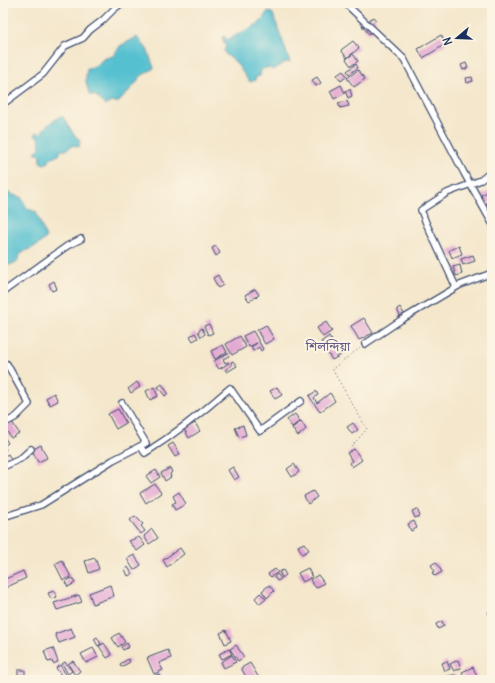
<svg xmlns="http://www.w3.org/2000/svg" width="495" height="683" font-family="Delius,'Noto Sans Bengali',sans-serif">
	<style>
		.water { fill: #55c0d0; stroke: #387897 }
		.building { fill: #e2a5d1 }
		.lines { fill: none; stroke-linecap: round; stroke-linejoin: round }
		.street-casing { stroke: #3c4b6e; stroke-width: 8 }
		.path { stroke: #3c4b6e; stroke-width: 1; stroke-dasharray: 1 3; stroke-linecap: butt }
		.street { stroke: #fff; stroke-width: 5.5 }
		.labels { text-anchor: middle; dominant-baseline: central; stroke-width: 4; stroke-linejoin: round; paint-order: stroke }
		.quarter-label { font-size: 12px; fill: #615886; stroke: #fcf5e5 }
	</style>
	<rect width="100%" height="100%" fill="#fcf5e5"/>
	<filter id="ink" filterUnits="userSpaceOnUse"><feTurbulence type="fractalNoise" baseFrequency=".025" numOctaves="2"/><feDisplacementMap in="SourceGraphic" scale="8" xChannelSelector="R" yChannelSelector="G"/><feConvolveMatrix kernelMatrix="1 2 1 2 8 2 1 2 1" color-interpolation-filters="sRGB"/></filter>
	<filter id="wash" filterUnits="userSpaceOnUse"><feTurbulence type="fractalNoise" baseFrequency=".012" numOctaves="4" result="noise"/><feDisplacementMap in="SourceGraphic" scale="16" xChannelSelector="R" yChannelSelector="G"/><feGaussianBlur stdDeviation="0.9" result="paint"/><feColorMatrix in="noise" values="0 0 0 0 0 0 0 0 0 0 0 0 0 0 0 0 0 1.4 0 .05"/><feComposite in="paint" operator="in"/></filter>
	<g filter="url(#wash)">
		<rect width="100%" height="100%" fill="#f4e7cc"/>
		<path class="water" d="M268,11L273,14L290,62C282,61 279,68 272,70L270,68H264L261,70L260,76L256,77L255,80L250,82C242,74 237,59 226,55L224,50L226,47L222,37L224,36L227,40L260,23Z
			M137,37L147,49L154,68L141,76L136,83L119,102H113L105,105L95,95H90C86,86 85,79 87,69L97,65L103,59L113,56L120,46Z
			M60,116L64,118L74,135L80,140L79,147L73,145L66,150H61L59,155L50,158L49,162L44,164L40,162L41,154H36L35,152L40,148L39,137L34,135L37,132L41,134C46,123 52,124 60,116Z
			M3,186C6,194 13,195 21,197L27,208L36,212L46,238L38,245L21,253L17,262L9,265L3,270Z"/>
		<g id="blocks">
			<path class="building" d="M373,17L376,20L370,24L375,30L369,34L362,26Z
				M441,35L446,44L423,58L418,49Z
				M353,41L359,48L347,58L341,50Z
				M353,54L358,61L351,66L346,59Z
				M466,63L468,68L463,70L461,65Z
				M356,64L358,68L349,74L347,71Z
				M358,70L365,79L354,87L347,78Z
				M343,71L347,76L341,81L337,75Z
				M317,77L321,83L316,86L312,80Z
				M472,77L473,81L467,83L466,78Z
				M341,85L345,93L334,99L330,91Z
				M350,89L352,96L348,98L345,91Z
				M347,101L349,106L340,108L338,103Z
				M492,190V201L485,204L481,195Z
				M492,202V214L490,215L486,205Z
				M216,246L220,253L216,256L212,248Z
				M459,246L462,254L452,258L449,250Z
				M473,255L475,261L463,265L461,259Z
				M460,265L462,274L456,276L453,267Z
				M218,275L223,285L218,288L213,278Z
				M54,281L57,289L52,291L49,284Z
				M255,289L259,295L249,301L245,295Z
				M400,307L404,314L400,316L397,309Z
				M364,318L373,333L359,340L351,326Z
				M326,322L332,331L323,337L317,328Z
				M209,324L213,333L208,335L204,326Z
				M266,325L274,339L265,344L257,330Z
				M202,328L205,334L201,337L198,331Z
				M253,331L263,349L261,351L259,347L253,351L251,347L257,343L249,347L243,336Z
				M195,333L198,338L193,341L190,336Z
				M240,336L246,347L232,355L226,344Z
				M329,336L341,355L332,360L321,342Z
				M223,345L227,352L215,359L211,351Z
				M228,353L229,356L223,359L225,363L228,362L229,363L219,369L214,361Z
				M233,361L237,366L227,372L225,370L232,365L231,362Z
				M137,382L140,387L131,393L128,389Z
				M162,384L168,393L165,396L158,387Z
				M154,387L158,396L150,400L146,391Z
				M277,387L282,395L275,399L270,391Z
				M316,391L318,395L314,398L317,403L330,393L335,401L320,412L309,396Z
				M54,393L58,401L50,405L46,398Z
				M118,409L126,423L116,429L108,414Z
				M295,414L300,421L292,427L287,420Z
				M301,421L306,429L298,436L292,428Z
				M12,422L19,433L11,438L4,426Z
				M195,423L200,431L189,438L184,429Z
				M353,423L358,430L352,434L347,427Z
				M243,425L246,435L239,437L235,428Z
				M5,438L8,443L4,446L6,450L3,452V439Z
				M173,443L180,454L175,457L168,446Z
				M41,445L47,458L38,462L32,450Z
				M354,449L362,460L352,467L349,463L352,461L347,453Z
				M8,454L12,461L7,464L3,457Z
				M294,464L299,472L292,477L287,469Z
				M233,467L239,477L234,480L228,470Z
				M170,468L172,472L170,474L171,477L165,481L161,473Z
				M156,470L160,477L151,483L146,476Z
				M155,484L161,493L146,503L140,493Z
				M313,491L317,497L308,504L304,496Z
				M179,492L186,504L175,510L172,504L176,502L173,496Z
				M417,509L420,516L415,518L412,511Z
				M135,516L143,524L141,526L145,531L141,534L130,520Z
				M414,521L417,528L411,531L408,524Z
				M152,529L158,538L149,544L144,536Z
				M139,537L145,545L137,551L129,541Z
				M304,543L309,550L302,554L298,546Z
				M180,548L184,554L167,567L163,560Z
				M134,555L141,565L134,570L127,559Z
				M95,558L99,569L89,573L85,561Z
				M62,560L71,577L63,580L55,564Z
				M436,562L442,572L435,576L432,573L435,571L431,565Z
				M128,567L132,574L128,576L125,569Z
				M308,568L312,577L303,582L298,573Z
				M275,569L278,572L271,577L268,574Z
				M283,570L286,575L282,578L279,572Z
				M23,571L26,578L3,589V580Z
				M277,574L281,579L277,581L274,577Z
				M318,575L324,583L316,588L310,580Z
				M72,578L75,583L68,587L65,582Z
				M110,585L114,596L93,604L89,593Z
				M269,585L274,591L267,598L262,591Z
				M54,591L57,597L51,599L48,593Z
				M260,593L266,599L260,604L255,598Z
				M79,595L82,602L57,610L54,603Z
				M492,610V620H491L488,612Z
				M442,621L444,626L438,629L436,624Z
				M71,628L75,637L59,643L55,634Z
				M226,630L231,641L225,644L220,633Z
				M119,633L125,642L118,647L112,638Z
				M97,637L101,644L98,646L94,639Z
				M104,643L112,655L107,658L99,646Z
				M127,643L129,647L123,650L121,647Z
				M236,645L244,657L238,661L230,649Z
				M53,648L58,662L53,664L52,661L48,662L44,651Z
				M93,648L98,657L86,663L81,654Z
				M229,649L232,654L222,659L219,654Z
				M168,650L171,658L159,663L163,670L154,674L147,658Z
				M232,655L236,662L224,668L221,662Z
				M128,659L130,662L121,667L120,664Z
				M458,660L461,668L454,671L450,664Z
				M73,661L80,671L75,675L68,664Z
				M447,661L450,669L445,671L442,663Z
				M65,662L72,671L68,674L62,664Z
				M250,663L259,678L255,680H248L241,668Z
				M60,665L67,676L63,678L56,668Z
				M473,667L477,677L469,680H466L462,672Z
				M18,670H25V675H18Z
				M159,674L162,680H156L154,676Z
				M455,675L458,679L464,676L465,680H450L453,678L448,680L447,676Z"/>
		</g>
	</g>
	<g filter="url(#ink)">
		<use href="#blocks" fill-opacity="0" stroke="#3c4b6e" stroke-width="1"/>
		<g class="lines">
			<g class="street-casing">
				<path id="street" d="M345,3L404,59L464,173L492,223
					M3,104L43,74L65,46L83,38L90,30L103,20L114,9L122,3
					M456,287L426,223L421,210L447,193L481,180L492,171
					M3,292L67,246L81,239
					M365,344L401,320L460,285L492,273
					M3,366L7,364L29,404L16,417L3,424
					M140,446L145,453C175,434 203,412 230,388L260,431L301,401
					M3,467L20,459L31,449
					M3,517L41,505L113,460L146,443L122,403"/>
			</g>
			<path class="path" d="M351,447L367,429L332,369L360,348"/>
			<use href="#street" class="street"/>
		</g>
	</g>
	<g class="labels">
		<g class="quarter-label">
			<text x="328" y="346">শিলন্দিয়া</text>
		</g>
	</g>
	<rect width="495" height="683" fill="none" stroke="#fcf5e5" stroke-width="16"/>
	<g transform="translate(457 38) rotate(251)" stroke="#fcf5e5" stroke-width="3" paint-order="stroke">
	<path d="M0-3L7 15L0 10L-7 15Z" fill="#1b2f5e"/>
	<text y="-6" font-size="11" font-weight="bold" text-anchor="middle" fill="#1b2f5e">N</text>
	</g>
</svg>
